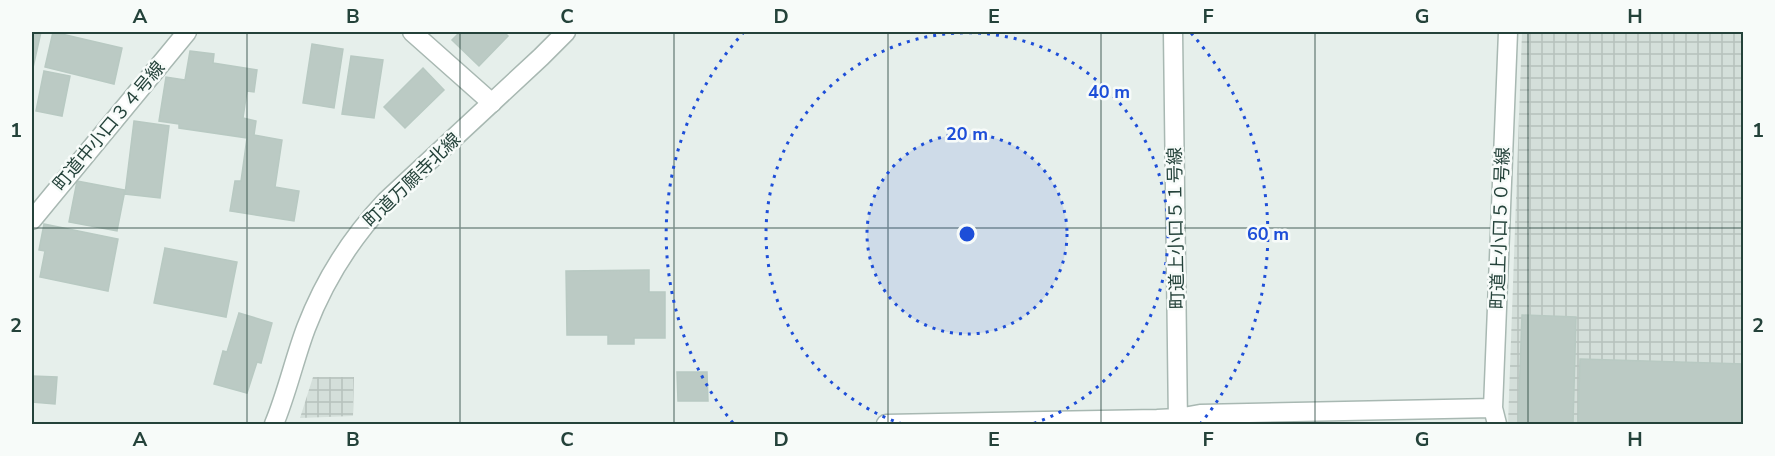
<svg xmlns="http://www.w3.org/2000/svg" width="1775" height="456" font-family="'Nunito Sans','Noto Sans JP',sans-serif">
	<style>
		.industrial { fill: url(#industrial-grid) }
		.building { fill: #bbcac4; stroke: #b8c9c2; stroke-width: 1.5 }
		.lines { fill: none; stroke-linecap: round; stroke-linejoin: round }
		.minor-casing { stroke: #a8b8b2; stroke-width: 21 }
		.tertiary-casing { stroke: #a8b8b2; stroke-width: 21 }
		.minor { stroke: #fff; stroke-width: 18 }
		.tertiary { stroke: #fff; stroke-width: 18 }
		.grid { fill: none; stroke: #24423a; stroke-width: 1.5; stroke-opacity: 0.55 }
		.ring { fill: none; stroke: #1d4ed8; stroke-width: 3; stroke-dasharray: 3 6 }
		.labels { text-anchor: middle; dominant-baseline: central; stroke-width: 5; stroke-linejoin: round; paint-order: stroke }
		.street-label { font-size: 18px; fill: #24423a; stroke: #f7fbf9 }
		.centre { fill: #1d4ed8; stroke: #f7fbf9; stroke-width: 3 }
		.ring-label { font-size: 18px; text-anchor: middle; font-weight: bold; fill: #1d4ed8; stroke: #f7fbf9; stroke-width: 5; stroke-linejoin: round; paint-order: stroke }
		.neatline { fill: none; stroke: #24423a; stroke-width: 2 }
		.grid-label { font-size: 20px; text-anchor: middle; font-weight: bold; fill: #24423a }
	</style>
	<defs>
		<pattern id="industrial-grid" width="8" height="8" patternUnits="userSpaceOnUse" patternTransform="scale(1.5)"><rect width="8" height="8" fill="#d4dfda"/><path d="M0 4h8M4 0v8" fill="none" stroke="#b6c1bc"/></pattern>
	</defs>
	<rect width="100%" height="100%" fill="#e6efeb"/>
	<path class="industrial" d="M1522,32H1743V424H1508Z
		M313,377H354L353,416L300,418Z"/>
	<path class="building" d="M32,32H41L32,72Z
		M53,32L122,48L114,84L45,67Z
		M460,32H504L508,36L479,66L452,40Z
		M312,44L343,49L334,108L303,103Z
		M190,51L214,54L213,63L257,70L254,92L247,91L243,118L256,121L254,135L282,140L275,187L299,191L294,221L230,211L235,181H241L247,138L179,128V124L159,121L166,77L185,80Z
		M351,56L383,60L374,118L342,114Z
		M423,68L444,90L405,128L384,107Z
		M44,71L70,76L62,116L36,111Z
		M134,121L169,126L160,198L125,194Z
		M77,181L125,190L117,231L69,222Z
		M44,224L118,239L108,291L40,277L45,251L39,250Z
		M165,248L237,262L226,317L154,303Z
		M649,270V292H665V338H634V344H608V335H567L566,271Z
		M239,313L272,323L261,363L257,362L247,393L214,384L223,351L227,352Z
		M1522,315L1576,317L1573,424H1518Z
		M1580,359L1744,364V424H1578Z
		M677,372H707L708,401H678Z
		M32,376L57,377L55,404L32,402Z"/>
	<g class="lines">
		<g class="minor-casing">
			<path id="minor" d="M412,32L492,103
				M1173,32L1178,424
				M32,220L187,32
				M886,424L1157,419L1178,418L1200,414L1493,408
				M1497,424L1493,408L1508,32"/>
		</g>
		<g class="tertiary-casing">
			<path id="tertiary" d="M274,424C287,393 294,360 306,328C324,281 352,237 386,201L541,57L566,32"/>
		</g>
		<use href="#minor" class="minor"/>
		<use href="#tertiary" class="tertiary"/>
	</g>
	<path class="grid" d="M247,32V424M460,32V424M674,32V424M888,32V424M1101,32V424M1315,32V424M1528,32V424M32,228H1744"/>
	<circle cx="967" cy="234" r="100" fill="#1d4ed8" fill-opacity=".12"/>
	<g class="ring">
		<circle cx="967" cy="234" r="100"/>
		<path d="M902 424A201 201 0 1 1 1032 424"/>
		<path d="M733 423A301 301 0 0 1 743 33M1191 33A301 301 0 0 1 1201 423"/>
	</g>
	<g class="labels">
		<g class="street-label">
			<text transform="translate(109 126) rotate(-50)">町道中小口３４号線</text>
			<text transform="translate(412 180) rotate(-44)">町道万願寺北線</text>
			<text transform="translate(1176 228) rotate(-91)">町道上小口５１号線</text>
			<text transform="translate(1500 228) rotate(-88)">町道上小口５０号線</text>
		</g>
	</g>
	<circle cx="967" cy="234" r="9" class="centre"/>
	<g class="ring-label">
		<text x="1109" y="98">40 m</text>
		<text x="967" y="140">20 m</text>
		<text x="1268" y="240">60 m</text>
	</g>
	<rect width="1775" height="456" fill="none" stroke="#f7fbf9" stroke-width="66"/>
	<rect x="33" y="33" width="1709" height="390" class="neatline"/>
	<g class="grid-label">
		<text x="140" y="23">A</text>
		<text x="353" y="23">B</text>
		<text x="567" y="23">C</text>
		<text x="781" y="23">D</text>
		<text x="994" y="23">E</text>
		<text x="1208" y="23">F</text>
		<text x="1422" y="23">G</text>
		<text x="1635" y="23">H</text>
		<text x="16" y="137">1</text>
		<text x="1758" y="137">1</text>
		<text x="16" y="332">2</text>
		<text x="1758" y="332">2</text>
		<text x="140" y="446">A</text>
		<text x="353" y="446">B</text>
		<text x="567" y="446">C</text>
		<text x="781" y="446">D</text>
		<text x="994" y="446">E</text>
		<text x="1208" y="446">F</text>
		<text x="1422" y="446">G</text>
		<text x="1635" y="446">H</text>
	</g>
</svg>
